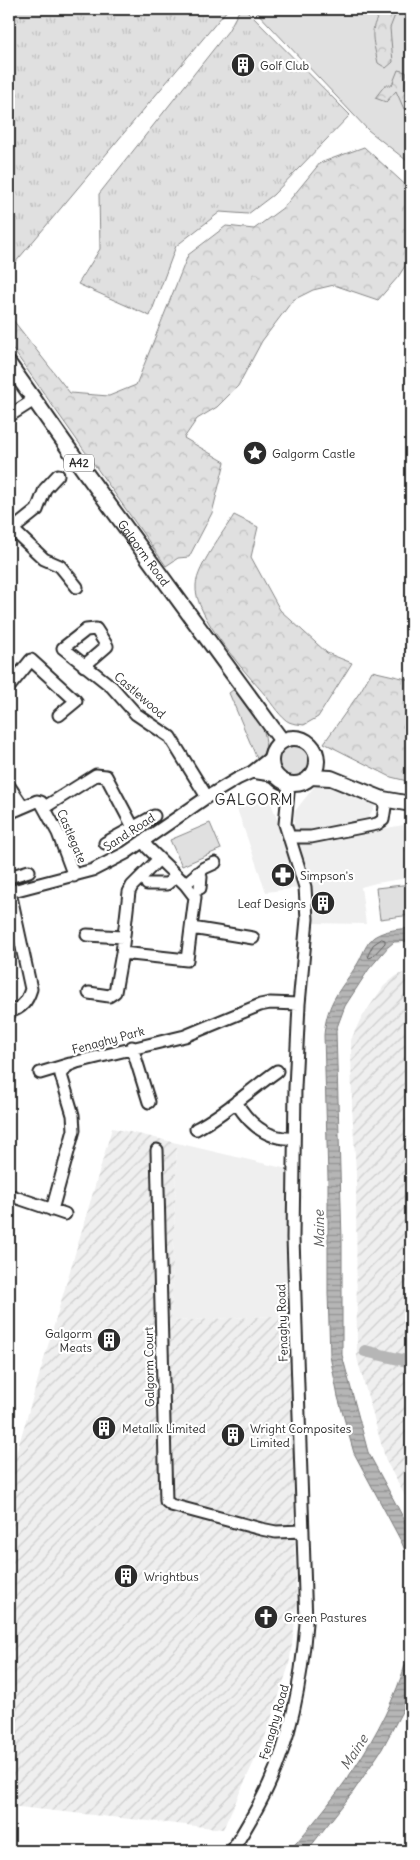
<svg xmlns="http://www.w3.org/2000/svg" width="420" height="1860" font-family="Delius,sans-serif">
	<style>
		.built { fill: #efefef }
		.industrial { fill: url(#industrial-furrows) }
		.grass { fill: #e0e0e0; stroke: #868686 }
		.forest { fill: url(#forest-crowns); stroke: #868686 }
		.park { fill: url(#park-tufts); stroke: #868686 }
		.water { fill: url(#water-rules); stroke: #7e7e7e }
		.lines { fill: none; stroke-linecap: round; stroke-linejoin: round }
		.shore { stroke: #636363; stroke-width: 1 }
		.river { stroke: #b6b6b6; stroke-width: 12 }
		.minor-casing { stroke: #2b2b2b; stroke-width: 15 }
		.major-casing { stroke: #2b2b2b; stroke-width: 18 }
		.minor { stroke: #fff; stroke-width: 11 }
		.major { stroke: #fff; stroke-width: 14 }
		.labels { text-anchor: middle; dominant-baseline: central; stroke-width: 4.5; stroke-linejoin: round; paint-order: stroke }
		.shield { fill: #fff; stroke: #6b6b6b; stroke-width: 1 }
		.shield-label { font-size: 11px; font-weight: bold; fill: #2b2b2b }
		.poi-label { font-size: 12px; fill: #2b2b2b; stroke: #fff; text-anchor: start }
		.street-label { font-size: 12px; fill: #2b2b2b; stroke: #fff }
		.water-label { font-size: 14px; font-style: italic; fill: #5c5c5c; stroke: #fff }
		.quarter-label { font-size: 15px; letter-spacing: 1px; fill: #2b2b2b; stroke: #fff }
	</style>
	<defs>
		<pattern id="industrial-furrows" width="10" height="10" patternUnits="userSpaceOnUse" patternTransform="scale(1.25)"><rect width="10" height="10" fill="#efefef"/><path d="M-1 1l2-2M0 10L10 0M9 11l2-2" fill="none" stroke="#cdcdcd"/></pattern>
		<pattern id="forest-crowns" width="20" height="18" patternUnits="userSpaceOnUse" patternTransform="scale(1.25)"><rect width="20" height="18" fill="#e0e0e0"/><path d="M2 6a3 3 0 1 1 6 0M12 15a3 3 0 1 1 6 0" fill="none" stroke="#c0c0c0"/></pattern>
		<pattern id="park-tufts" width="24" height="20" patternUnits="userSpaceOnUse" patternTransform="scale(1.25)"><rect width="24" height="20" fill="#e0e0e0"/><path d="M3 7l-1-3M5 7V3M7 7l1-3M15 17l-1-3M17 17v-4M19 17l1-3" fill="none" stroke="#c0c0c0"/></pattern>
		<pattern id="water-rules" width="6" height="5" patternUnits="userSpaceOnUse" patternTransform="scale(1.25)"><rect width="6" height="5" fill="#b6b6b6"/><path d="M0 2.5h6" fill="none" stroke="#949494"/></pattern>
	</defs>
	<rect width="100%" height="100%" fill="#fff"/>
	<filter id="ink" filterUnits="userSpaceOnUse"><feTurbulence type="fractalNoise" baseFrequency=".02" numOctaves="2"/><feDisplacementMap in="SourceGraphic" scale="10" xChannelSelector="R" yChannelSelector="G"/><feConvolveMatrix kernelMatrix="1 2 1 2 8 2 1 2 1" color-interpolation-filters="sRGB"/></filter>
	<g filter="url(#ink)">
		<path class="built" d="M326,784L376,804L368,818L371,831L403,825L408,851L404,852L408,878L376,883L361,887L366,924L310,923L311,887L298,847L294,825L295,811L314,787Z
			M269,797L279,825L298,888L266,892L237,809Z
			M177,1143L287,1169L292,1315L171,1321Z"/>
		<path class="industrial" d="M411,970V1507L386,1461L357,1358L356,1172L352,1107L351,1040L360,1020L384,986L396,976Z
			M112,1128L177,1143L171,1321L292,1315L294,1529L297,1608L289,1665L264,1740L223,1829L9,1806V1478Z"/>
		<path class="grass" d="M254,9H411V164L368,130Z
			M233,690C250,706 280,738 258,761L229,693Z
			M274 762a18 18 0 1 1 36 0a18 18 0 1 1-36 0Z
			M210,823L221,849L182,866L170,840Z
			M411,884V915L380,919L376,888Z"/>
		<path class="forest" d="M385,9L397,10L390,28L393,62L386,68L378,63C373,40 367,26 385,9Z
			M398,70L406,72L408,81L411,84V112L404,109L396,91L386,102L375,98L385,85H392Z
			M364,147L411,190V257L398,277L378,300L334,285L313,290L293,300L262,341L238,386L217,407L197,419L184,438L225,462L212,513L189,557L178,558L166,566L9,344V315L70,393L109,396L136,385L188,255L226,226L254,229L284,207L320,163Z
			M234,515L258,527L251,557L280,610L327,653L352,663L318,717L304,725C299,724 293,724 289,722C282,719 271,703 266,696C246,673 193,615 196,585C197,567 224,531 234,515Z
			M372,671L411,680V782L391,777L324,743L360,692Z"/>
		<path class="park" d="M9,9H228L9,270Z
			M240,9H245L350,115L273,195L248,214L220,212L176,246L150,316L78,284L100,249L99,194L228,31Z"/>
		<path class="water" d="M411,928V941L394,942L388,947L369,969L345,1006L336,1030L342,1240V1355L368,1452L411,1532V1564L401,1541L354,1453L338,1397L330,1356L328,1293V1178L324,1035C327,1000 341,990 358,963C363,954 366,943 374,937C385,930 399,929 411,928Z
			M411,1644V1690L406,1704L382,1749L353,1792L307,1851H289C342,1792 392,1723 411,1644Z"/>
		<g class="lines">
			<path class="shore" d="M382,939L385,940V943L372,957L369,958L368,955L373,945Z"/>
			<path class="river" d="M365,1351L411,1362"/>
			<g class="minor-casing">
				<path id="minor" d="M9,416L34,400
					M9,526L44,559L60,566L77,587
					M12,530L37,510L45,489L58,475
					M84,666L107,646L96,629L86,630L63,648L112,687L136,714L170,737L207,797
					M9,687L31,660L76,701L59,715
					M252,772L277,776
					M9,786L23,807
					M45,807L96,775L106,776L133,827
					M9,813L37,801L41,802L58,833L74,876
					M289,837H311L377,824L383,820L385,807L383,799
					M105,843L154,816
					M197,873L201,877L200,888
					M9,877L29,871
					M147,884H167L176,876
					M185,884L204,868L215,863
					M9,892L93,870L126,853L207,797L237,779L252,772L271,757
					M192,928L253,938
					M87,935L123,937
					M122,953L187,960L195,897L185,884L148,848L143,841
					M89,993L109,996L115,992L122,953L129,892L132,886L159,859
					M9,1012C22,1008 27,1002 31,989L10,892
					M132,1047L149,1102
					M40,1073L70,1064
					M236,1102C249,1124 267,1140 294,1138
					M196,1129C225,1114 250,1090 277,1071
					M157,1150L166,1501L171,1505L261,1529L276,1532L303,1531
					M9,1195L65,1214
					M52,1210L74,1130L73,1115L61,1075L67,1066L77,1062L185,1036L260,1005L270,1003L299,1004
					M232,1851C245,1829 259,1807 269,1784C293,1733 302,1677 306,1623L293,1238L295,1088L299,1004L307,919L305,887L285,824L289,783"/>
			</g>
			<g class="major-casing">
				<g id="major">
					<path id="s1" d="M9,364L85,472L282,741"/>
					<circle cx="294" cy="761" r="23"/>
					<path d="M310,777L331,778L383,799L411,804"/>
				</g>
			</g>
			<use href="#minor" class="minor"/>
			<use href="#major" class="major"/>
		</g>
	</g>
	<defs>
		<g id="building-disc" transform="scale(1.25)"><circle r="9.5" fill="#2b2b2b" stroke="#fff"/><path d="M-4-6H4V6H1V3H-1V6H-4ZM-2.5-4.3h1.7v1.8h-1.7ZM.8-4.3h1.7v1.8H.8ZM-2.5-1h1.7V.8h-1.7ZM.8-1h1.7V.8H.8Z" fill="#fff"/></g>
		<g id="sight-disc" transform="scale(1.25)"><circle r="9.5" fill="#2b2b2b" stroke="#fff"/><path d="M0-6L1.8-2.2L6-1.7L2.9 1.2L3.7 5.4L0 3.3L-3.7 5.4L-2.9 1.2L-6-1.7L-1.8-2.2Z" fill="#fff"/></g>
		<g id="pharmacy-disc" transform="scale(1.25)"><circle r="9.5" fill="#2b2b2b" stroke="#fff"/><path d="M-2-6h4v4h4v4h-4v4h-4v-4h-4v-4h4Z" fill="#fff"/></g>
		<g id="church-disc" transform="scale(1.25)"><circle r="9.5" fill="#2b2b2b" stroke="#fff"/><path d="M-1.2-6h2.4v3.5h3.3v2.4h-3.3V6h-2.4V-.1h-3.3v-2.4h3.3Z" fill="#fff"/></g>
	</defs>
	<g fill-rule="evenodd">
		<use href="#building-disc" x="243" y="65"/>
		<use href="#sight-disc" x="255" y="453"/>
		<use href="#pharmacy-disc" x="283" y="875"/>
		<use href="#building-disc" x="323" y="903"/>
		<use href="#building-disc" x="109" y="1340"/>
		<use href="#building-disc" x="104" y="1428"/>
		<use href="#building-disc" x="233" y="1435"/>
		<use href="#building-disc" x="126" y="1576"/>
		<use href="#church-disc" x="266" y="1617"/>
	</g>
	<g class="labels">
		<rect class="shield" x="64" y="454.5" width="30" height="17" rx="4"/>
		<g class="shield-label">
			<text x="79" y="463">A42</text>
		</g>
		<g class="poi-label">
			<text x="260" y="65">Golf Club</text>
			<text x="272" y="453">Galgorm Castle</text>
			<text x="300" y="875">Simpson's</text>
			<text x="306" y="903" text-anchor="end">Leaf Designs</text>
			<text x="92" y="1333" text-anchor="end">Galgorm<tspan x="92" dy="14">Meats</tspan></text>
			<text x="122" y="1428">Metallix Limited</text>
			<text x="250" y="1428">Wright Composites<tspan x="250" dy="14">Limited</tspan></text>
			<text x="144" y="1576">Wrightbus</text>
			<text x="284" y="1617">Green Pastures</text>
		</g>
		<g class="street-label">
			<text stroke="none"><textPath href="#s1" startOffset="232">Galgorm Road</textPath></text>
			<text transform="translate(140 695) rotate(41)">Castlewood</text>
			<text transform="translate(129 832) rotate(-33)">Sand Road</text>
			<text transform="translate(72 836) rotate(67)">Castlegate</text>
			<text transform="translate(108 1040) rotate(-15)">Fenaghy Park</text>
			<text transform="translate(282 1323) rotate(-92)">Fenaghy Road</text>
			<text transform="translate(149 1367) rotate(-91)">Galgorm Court</text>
			<text transform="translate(274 1722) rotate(-74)">Fenaghy Road</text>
		</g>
		<g class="water-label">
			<text transform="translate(319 1229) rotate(-91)">Maine</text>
			<text transform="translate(354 1752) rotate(-57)">Maine</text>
		</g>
		<g class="quarter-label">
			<text x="254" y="799">GALGORM</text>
		</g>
	</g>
	<rect width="420" height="1860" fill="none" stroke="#fff" stroke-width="30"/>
	<rect x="15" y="15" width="390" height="1830" fill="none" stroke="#2b2b2b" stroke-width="2" filter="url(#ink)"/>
</svg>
